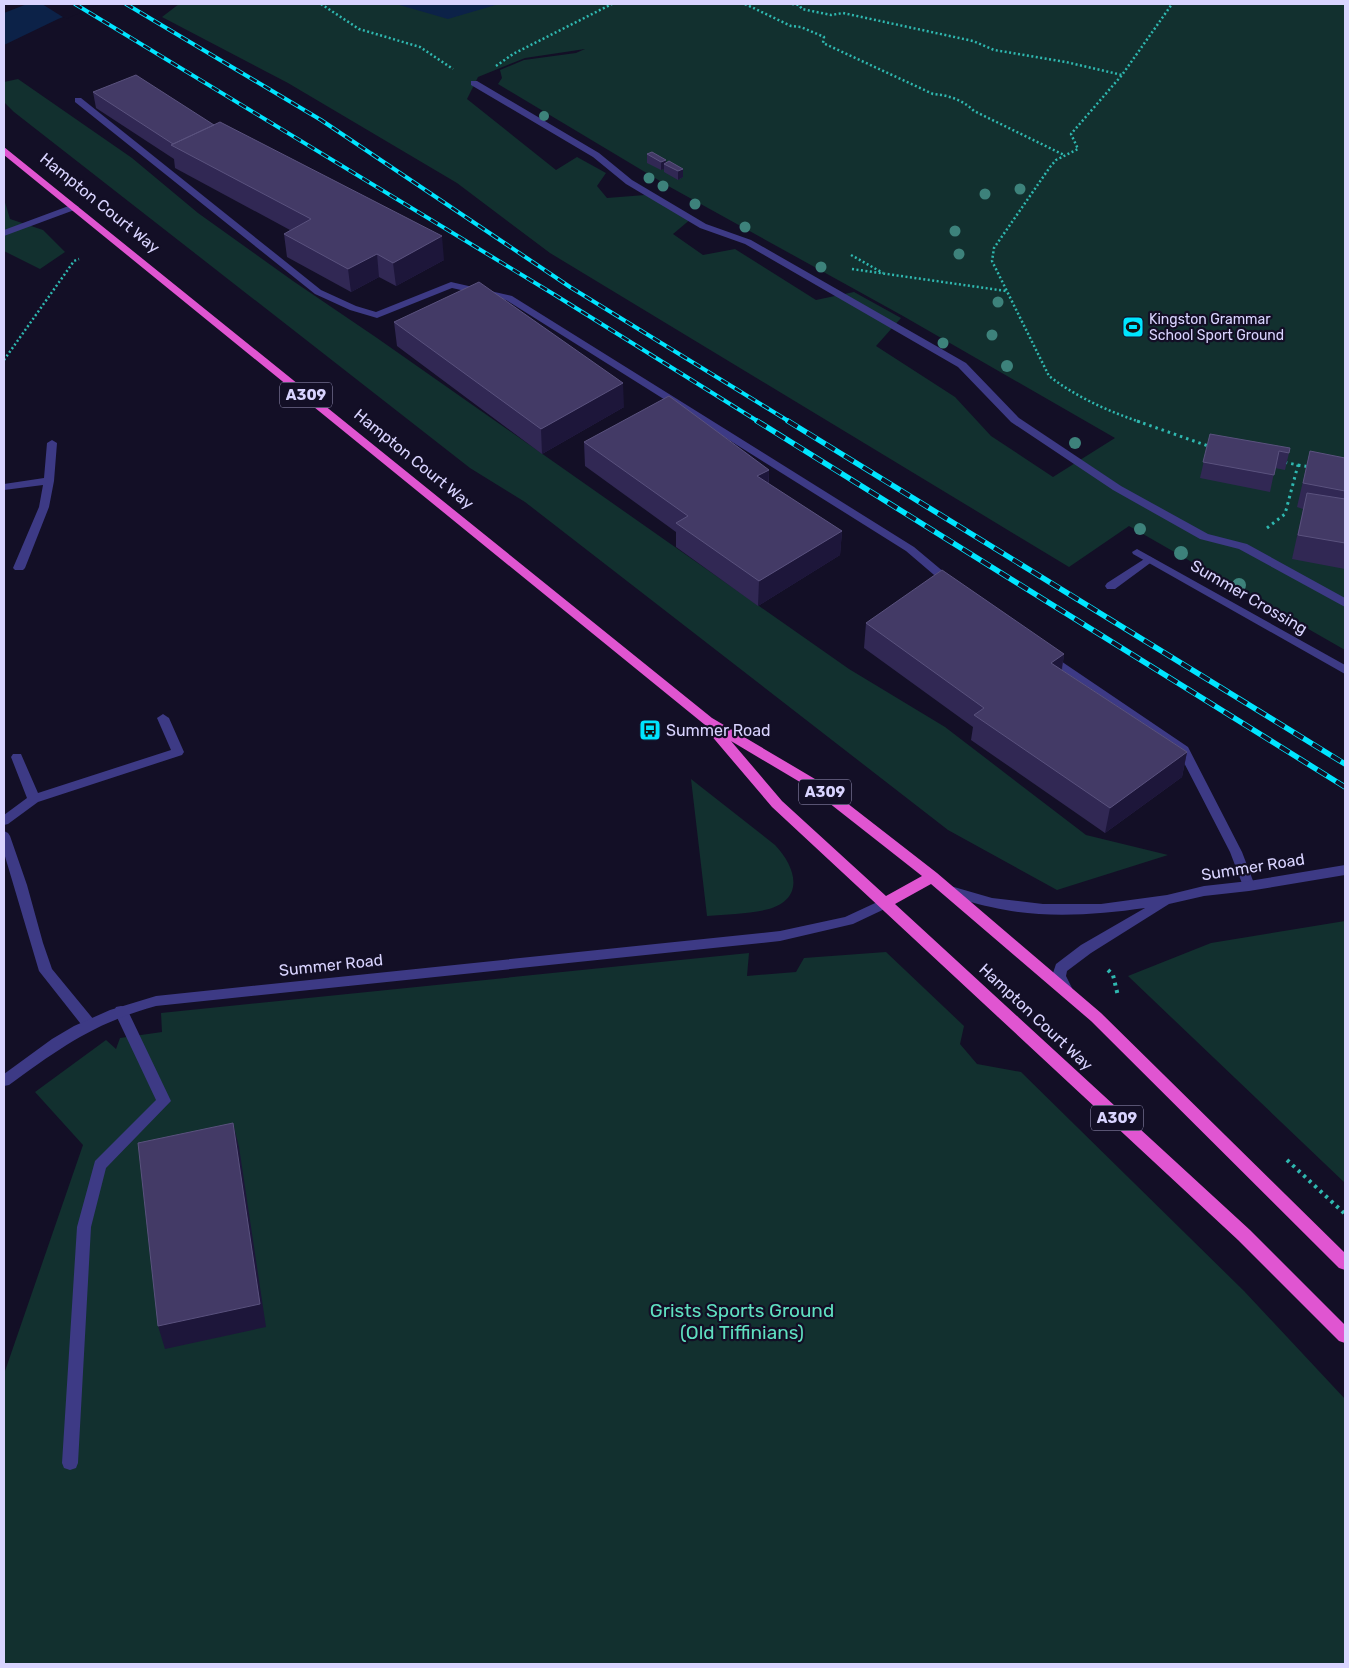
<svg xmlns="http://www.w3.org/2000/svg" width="1349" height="1668" font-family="Rubik,sans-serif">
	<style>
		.green { fill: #12302f; fill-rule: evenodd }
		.water { fill: #0c2248 }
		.pier { fill: #130f26 }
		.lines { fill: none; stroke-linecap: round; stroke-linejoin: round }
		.path-far2 { stroke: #2fb8b0; stroke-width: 2.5; stroke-dasharray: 2 2.5; stroke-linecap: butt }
		.path-far1 { stroke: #2fb8b0; stroke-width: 3; stroke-dasharray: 2.5 4; stroke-linecap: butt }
		.path { stroke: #2fb8b0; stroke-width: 4; stroke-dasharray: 3 4.5; stroke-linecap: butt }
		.service { fill: #3d3a85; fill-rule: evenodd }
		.minor { fill: #3d3a85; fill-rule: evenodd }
		.tertiary { fill: #3d3a85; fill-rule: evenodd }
		.trunk { fill: #e055d1; fill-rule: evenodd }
		.rail-far1-casing { stroke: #00e5ff; stroke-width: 4 }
		.rail-casing { stroke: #00e5ff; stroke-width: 5.5 }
		.rail-far1 { stroke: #130f26; stroke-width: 2.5; stroke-dasharray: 8; stroke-linecap: butt }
		.rail { stroke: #130f26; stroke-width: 4; stroke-dasharray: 11; stroke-linecap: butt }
		.tree { fill: #3d827b }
		.wall { fill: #312854 }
		.shaded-wall { fill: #1d163a }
		.building { fill: #433a66; stroke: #5a527e }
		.labels { text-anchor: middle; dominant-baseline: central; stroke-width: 4.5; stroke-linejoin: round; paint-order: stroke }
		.far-poi-label { font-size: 14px; fill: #d9d4ff; stroke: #130f26; text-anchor: start }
		.shield { fill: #130f26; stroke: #9e99be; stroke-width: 1 }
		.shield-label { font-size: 15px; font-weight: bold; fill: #d9d4ff }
		.street-label { font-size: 16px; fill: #d9d4ff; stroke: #130f26 }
		.poi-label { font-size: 16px; fill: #d9d4ff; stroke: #130f26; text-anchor: start }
		.near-park-label { font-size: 19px; fill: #5fe0c0; stroke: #130f26 }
	</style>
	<rect width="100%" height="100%" fill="#130f26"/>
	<path class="green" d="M179,4H1345V650L1129,526L1069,567L550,253L457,183L288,83L162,17ZM585,49L576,53L524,60L500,70L502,78L498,84L670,187L903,316L1115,438L1053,477L991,436L955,397L876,346L901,318L854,292L816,300L735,249L703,255L673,234L692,218L645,195L607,198L597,186L606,173L577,157L556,170L467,99L478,77L525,58Z
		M18,79L132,158L198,213L293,281L377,338L849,669L945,727L1086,835L1168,855L1057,890L948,830L525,502L470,468L14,112L4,102V82Z
		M4,199L10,219L43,230L65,252L40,269L4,251Z
		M691,779L775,845C795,866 806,898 769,909C750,914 727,914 707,916Z
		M1345,921V1183L1128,976L1211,943Z
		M886,952L964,1026L960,1044L977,1064L1021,1072L1244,1291L1345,1399V1664H4V1374L83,1145L35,1092L106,1040L116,1049L120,1038L162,1032L161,1013L749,953L747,976L796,972L804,958Z"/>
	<path class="water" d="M27,4H97L58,19L4,45V13Z
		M396,4H499L448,19Z"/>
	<path class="pier" d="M42,4H100L66,19Z"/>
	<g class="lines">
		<path class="path-far2" d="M321,4L359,29L420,47L453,69
			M745,4L791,26L801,27L824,37L823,43L933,94C948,95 963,100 974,111L1064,155
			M792,4L799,5L802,9L831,15L843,13L973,41L994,50L1066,62L1122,75
			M496,66L513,54L612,4
			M851,255L883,273
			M852,269L1006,291
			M4,360L74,261L79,259
			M1140,422C1108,411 1076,397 1049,376L992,261L994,248L1050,167L1056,160L1078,149L1071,134L1122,75L1172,4"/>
		<path class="path-far1" d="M1137,421L1211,447
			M1298,465L1310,467
			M1267,528L1285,514L1298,465L1283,462"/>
		<path class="path" d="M1108,970L1113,975L1118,996
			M1287,1160L1345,1214"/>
		<path class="service" d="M471,81H477L599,153L632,180L706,224L751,240L966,363L1019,418L1121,486L1208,534L1247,544L1345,598V607L1239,549L1200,539L1113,490L1011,422L958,367L745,244L700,228L626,184L593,157L471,85Z
			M75,98H81L321,290L356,306L376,312L451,282L512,296L914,547L957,583L955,586H947L906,551L506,300L452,288L377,318L350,310L315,294L75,102Z
			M74,204L79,207L77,209L4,236V230Z
			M52,440L57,443L54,481L49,507L25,568L23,570H15L13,568L39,507L43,485L4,490V484L44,478L47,443Z
			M1149,556L1154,559L1153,561L1115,589H1107L1105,586L1107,583Z
			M1049,653L1188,747L1242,852L1255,886L1254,889H1244L1243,886L1230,852L1179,753L1045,660L1043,657Z
			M163,714L169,718L184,752L182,755L38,802L8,824L4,825V815L27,798L11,757L13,754H21L38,793L171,750L157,718Z
			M4,831L8,833L10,836L27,885L43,943L52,969L94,1020L96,1024L94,1028L89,1029L84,1028L39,971L4,853Z
			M121,1006L126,1007L128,1011L171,1101L106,1168L91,1227L78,1463L76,1468L70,1470L64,1468L62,1463L77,1227L95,1161L156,1100L114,1011L116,1007Z"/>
		<path class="minor" d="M1137,549L1345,665V674L1133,554L1132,552Z
			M886,898L891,900L892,903L891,906L853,924L780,941L156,1006C94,1023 60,1048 9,1085L4,1086V1074L52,1039L74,1026L110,1010L156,996L780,931L845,917Z"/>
		<path class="tertiary" d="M1345,865V875L1249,891L1204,896L1169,904L1091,953L1067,971L1066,976L1073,990L1071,994L1066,995L1061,994L1052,976L1056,964L1081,945L1145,908C1095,915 1041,919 991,907C975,904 958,898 942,893L941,890L942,887L947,885L992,898L1043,904H1101L1167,895L1204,886L1249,881Z"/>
		<path class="trunk" d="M4,147L712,718L820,782L937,873L1101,1013L1345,1253V1270L1339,1268L1091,1021L931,884L895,904L1250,1230L1345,1325V1343L1339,1341L1238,1240L772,807L710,734L708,731L710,729L4,155ZM731,741L810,788L922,876L886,896L782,801Z"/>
		<g class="rail-far1-casing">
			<path id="rail-far1" d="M75,4L555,295L759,422
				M126,4L321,120L570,287L790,422"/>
		</g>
		<g class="rail-casing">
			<path id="rail" d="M757,421L1345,787
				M788,421L1345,764"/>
		</g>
		<use href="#rail-far1" class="rail-far1"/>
		<use href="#rail" class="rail"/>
	</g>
	<g class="tree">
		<circle cx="544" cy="116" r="5"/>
		<circle cx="649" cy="178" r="5.5"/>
		<circle cx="663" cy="186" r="5.5"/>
		<circle cx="1020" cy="189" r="5.5"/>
		<circle cx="985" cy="194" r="5.5"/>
		<circle cx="695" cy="204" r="5.5"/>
		<circle cx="745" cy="227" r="5.5"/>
		<circle cx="955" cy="231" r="5.5"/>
		<circle cx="959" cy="254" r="5.5"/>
		<circle cx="821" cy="267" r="5.5"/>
		<circle cx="998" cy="302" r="5.5"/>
		<circle cx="992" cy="335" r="5.5"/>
		<circle cx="943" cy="343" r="5.5"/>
		<circle cx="1007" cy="366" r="6"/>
		<circle cx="1075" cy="443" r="6"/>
		<circle cx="1140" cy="529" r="6"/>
		<circle cx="1181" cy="553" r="7"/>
		<circle cx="1239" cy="585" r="7"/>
	</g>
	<path class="wall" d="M93,92L214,125L444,260L396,286L379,277L351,292L287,257L284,234L290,230L175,168L174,159L96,108Z
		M647,154L666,160V163L669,161L683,177L678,180L664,172V169L661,170L647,163Z
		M394,322L624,407L542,454L397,346Z
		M1210,434L1289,453L1285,470L1275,468L1270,492L1200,478Z
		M584,442L769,470V484L842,531L840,555L758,606L676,547V532L585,466Z
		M1310,451L1345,458V569L1292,559L1303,509L1297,507Z
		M866,623L1064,654L1062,670L1187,752L1182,777L1105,833L971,740L973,727L864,648Z"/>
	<path class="shaded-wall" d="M666,160V165L664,164V169L661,170V162Z
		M683,169V177L678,180V171Z
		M442,236L444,260L396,286L393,263Z
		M377,254L379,277L351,292L348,269Z
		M623,383L624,407L542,454L541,429Z
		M769,470L768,494L757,476Z
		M842,531L840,555L758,606L759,581Z
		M1064,654L1060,679L1051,663Z
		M1187,752L1182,777L1105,833L1110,808Z
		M233,1123L239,1147L266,1327L165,1349L158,1326Z"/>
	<path class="building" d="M136,75L214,125L173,144L93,92Z
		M220,122L442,236L393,263L377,254L348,269L284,234L311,219L171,145Z
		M652,152L666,160L661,162L647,154Z
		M669,161L683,169L678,171L664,164Z
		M479,282L623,383L541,429L394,322Z
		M669,396L769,470L757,476L842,531L759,581L676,523L688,516L584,442Z
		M1210,434L1290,448L1289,453L1279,451L1274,475L1203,462Z
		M1310,451L1345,458V491L1303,483Z
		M1307,493L1345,499V543L1298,535Z
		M942,570L1064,654L1051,663L1187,752L1110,808L974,715L984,708L866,623Z
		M233,1123L260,1304L158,1326L138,1143Z"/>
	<defs>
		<g id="stadium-square" transform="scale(1.125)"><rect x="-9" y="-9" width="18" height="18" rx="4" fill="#00e5ff" stroke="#130f26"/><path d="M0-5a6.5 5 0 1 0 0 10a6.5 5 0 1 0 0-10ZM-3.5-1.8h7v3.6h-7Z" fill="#111"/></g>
		<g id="bus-square" transform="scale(1.125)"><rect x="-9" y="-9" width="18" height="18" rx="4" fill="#00e5ff" stroke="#130f26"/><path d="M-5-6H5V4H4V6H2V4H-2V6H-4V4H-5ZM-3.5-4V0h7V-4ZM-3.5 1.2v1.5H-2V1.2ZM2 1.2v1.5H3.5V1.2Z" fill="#111"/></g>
	</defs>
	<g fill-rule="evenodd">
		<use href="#stadium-square" x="1133" y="327"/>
		<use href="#bus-square" x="650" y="730"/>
	</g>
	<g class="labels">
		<g class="far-poi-label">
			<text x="1149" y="319">Kingston Grammar<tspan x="1149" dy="16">School Sport Ground</tspan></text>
		</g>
		<g class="shield">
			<rect x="280" y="382.5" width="52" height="25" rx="4"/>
			<rect x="799" y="779.5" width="52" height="25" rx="4"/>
			<rect x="1091" y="1105.5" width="52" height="25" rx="4"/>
		</g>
		<g class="shield-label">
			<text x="306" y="395">A309</text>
			<text x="825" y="792">A309</text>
			<text x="1117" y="1118">A309</text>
		</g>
		<g class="street-label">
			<text transform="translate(100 203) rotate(39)">Hampton Court Way</text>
			<text transform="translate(414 459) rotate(39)">Hampton Court Way</text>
			<text transform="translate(1249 597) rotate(30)">Summer Crossing</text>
			<text transform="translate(1253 867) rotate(-9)">Summer Road</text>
			<text transform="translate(331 965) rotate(-6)">Summer Road</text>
			<text transform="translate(1036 1017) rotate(43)">Hampton Court Way</text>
		</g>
		<g class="poi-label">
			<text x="666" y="730">Summer Road</text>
		</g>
		<g class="near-park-label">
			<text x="742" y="1310">Grists Sports Ground<tspan x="742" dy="22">(Old Tiffinians)</tspan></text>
		</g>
	</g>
	<rect width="1349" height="1668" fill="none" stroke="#d9d4ff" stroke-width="10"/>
</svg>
